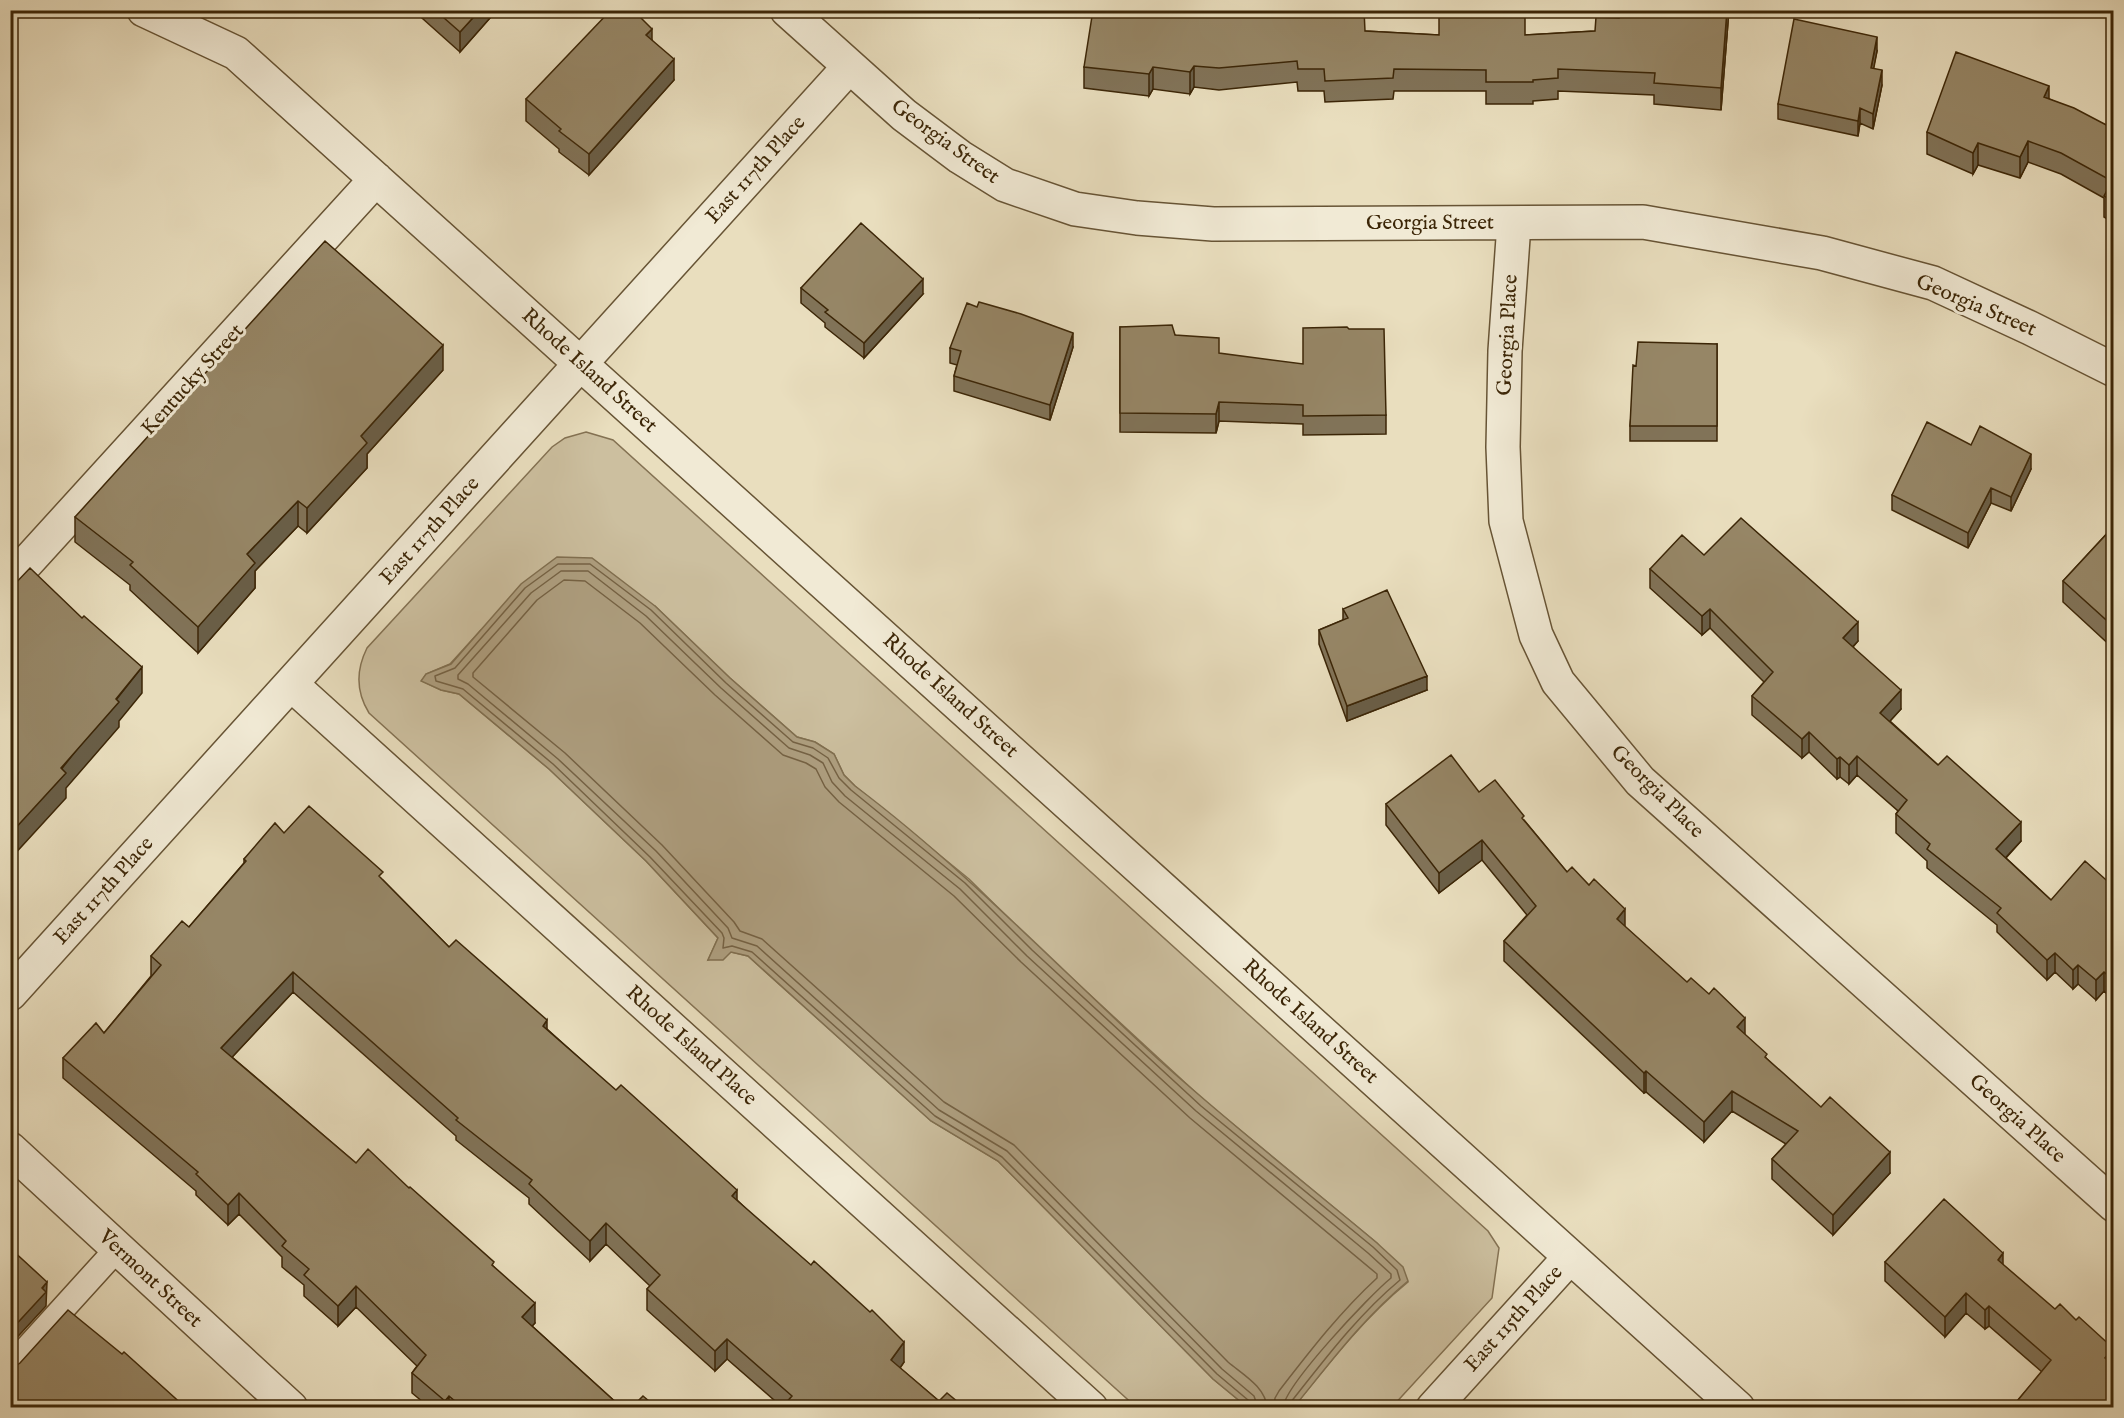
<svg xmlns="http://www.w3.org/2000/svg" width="2124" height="1418" font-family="'IM FELL English',serif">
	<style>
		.green { fill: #ccbf9f; stroke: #847253; stroke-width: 1.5 }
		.water { fill: #ae9f80; stroke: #806f50; stroke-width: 1.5 }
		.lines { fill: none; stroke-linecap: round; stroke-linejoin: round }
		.shore { stroke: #756244; stroke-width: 1.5 }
		.service-casing { stroke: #675435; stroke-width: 27 }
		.minor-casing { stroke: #675435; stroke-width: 36 }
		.service { stroke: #f1ead5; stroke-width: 24 }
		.minor { stroke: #f1ead5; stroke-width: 33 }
		.wall { fill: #817358; stroke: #3c2607; stroke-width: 1.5 }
		.shaded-wall { fill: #695e47; stroke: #3c2607; stroke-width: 1.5 }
		.building { fill: #968666; stroke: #3c2607; stroke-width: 1.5 }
		.labels { text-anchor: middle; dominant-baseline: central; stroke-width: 6; stroke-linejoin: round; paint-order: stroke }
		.street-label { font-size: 21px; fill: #3c2607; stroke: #f1ead5 }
	</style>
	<rect width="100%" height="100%" fill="#e9debe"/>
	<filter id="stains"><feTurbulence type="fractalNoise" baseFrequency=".00333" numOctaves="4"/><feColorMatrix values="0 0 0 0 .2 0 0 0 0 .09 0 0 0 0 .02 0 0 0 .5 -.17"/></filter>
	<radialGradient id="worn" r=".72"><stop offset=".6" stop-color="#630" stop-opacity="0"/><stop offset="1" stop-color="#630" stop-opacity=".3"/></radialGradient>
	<path class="green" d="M586,432L613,440L1488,1231L1499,1248L1492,1298L1392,1407H1294C1329,1363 1364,1318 1408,1282L1377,1243L1205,1101L1037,946L969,879L855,786L844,775L834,754L815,742L797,737L730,678L655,606L481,630L450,664L426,674L422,681L441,690L459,694L549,769L646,861L718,938L708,960L731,952L748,956L931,1121L998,1161L1213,1379L1247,1407H1136L369,713C356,692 356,670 367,648L552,447L565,438Z"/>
	<path class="water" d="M557,557L592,558L655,606L730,678L797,737L815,742L834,754L844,775L855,786C964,868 1058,967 1158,1059C1229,1123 1304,1182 1377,1243L1403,1267L1408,1281C1363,1318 1330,1363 1294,1407H1247L1213,1379L998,1161L931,1121L748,956L731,952L723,960H708L718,938L646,861L549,769L459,694L441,690L421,681L426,674L451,664L521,584Z"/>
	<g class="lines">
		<path class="shore" d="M1251,1408L1248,1400L1217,1374L1002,1157L935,1116L752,952L732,946L723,948L724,938L722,933L650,857L553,764L463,689L436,681L435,676L455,668L525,588L558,564H590L651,610L726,683L793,742L813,748L828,758L839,778L851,790L965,883L1032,950L1201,1106L1373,1247L1397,1270L1400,1280C1358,1315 1325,1359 1291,1402L1290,1408
			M1258,1408L1254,1396L1222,1369L1007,1151L939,1110L757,946L732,938L728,928L656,851L558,759L468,684L458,679V675L531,593L561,571H588L646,616L721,688L789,748L810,755L823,763L832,782L845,796L960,889L1027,956L1196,1111L1368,1253L1391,1274V1278C1370,1295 1284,1386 1283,1408
			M1267,1408C1266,1387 1242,1374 1228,1362L1014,1145L944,1102L762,939L740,931L734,922L662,845L565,753L473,677V673L537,600L564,580L585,581L640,623L715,695L783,755L806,763L816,769L825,787L839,802L954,896L1021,962L1190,1118L1377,1274V1278C1340,1312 1310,1351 1279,1391L1275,1398L1274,1408"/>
		<g class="service-casing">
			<path id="service" d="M10,1367L117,1249"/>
		</g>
		<g class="minor-casing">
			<path id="minor" d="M144,10L236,53L1738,1408
				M787,10L904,115L960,157L1005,185L1075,209L1137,218L1213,224L1643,222L1822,253L1933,283L2030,328L2114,370
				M1514,224L1505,351L1503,447L1506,521L1536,635L1558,682L1640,781L2114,1205
				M10,581L376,179
				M291,684L1091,1408
				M10,994L849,67
				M10,1149L291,1408
				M1433,1408L1570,1257"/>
		</g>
		<use href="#service" class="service"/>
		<use href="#minor" class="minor"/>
	</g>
	<path class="wall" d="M413,10H497L460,52Z
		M974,10H986L980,17Z
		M1729,10L1721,110L1654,104V95L1558,91V99L1533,101V104H1486V91H1394L1393,99L1325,102L1324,91H1298L1297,82L1219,90L1194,87L1190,94L1153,89L1149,96L1084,88V67L1365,31L1439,35H1525L1595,31L1619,18Z
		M652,40L674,80L589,175L559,152V149L526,121V99Z
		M1877,51L1873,69L1882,85L1873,129L1860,123L1858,136L1778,119V104Z
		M2049,99L2114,129V223L2104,217V198L2061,174L2028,162L2020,178L1978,165L1973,174L1927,154V132Z
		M801,288L923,294L864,358L825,327V323L801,303Z
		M1120,327L1175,335L1219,354L1386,415V434L1303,435V424L1219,421L1216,433L1120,432Z
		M1717,344V441H1630V426L1636,366Z
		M1073,347L1050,420L954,391V376L957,365L950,363V348Z
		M443,370L367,454V468L307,533L298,526L255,571V588L198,653L130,590V585L75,542V517Z
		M1971,445L2031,469L2011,511L1991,503L1968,548L1892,510V495Z
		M2114,526V649L2063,602V581Z
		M1704,555L1858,641L1853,647L1901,709L1890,721L2021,841L2006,858L2051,900L2114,887V1001L2104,991L2096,1000L2078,984L2073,989L2055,972L2047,980L1997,932V925L1927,868V861L1896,833V814L1898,811L1857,775L1849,784L1840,777L1837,779L1809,752L1802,758L1752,715V696L1764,682L1710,628L1702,635L1650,588V569Z
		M1343,609L1427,690L1347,721L1319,644V630L1343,620Z
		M1386,804L1524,820L1567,872L1625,927L1745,1035L1767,1059L1890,1173L1833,1235L1772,1179V1159L1786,1144L1732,1111L1704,1142L1646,1092L1644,1093L1504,961V941L1527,915L1482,860L1439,893L1386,825Z
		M284,833L383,880L449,947L547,1029L737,1200L904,1362L900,1368L939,1401L964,1407H782L727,1359L715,1371L647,1310V1289L650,1286L606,1244L590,1261L529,1204V1198L456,1140V1136L293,992L232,1057L356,1163L409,1188L494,1267L535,1323L532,1326L621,1407H429L412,1393V1373L417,1366L356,1307L338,1326L304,1296V1285L282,1267V1257L239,1214L228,1225L196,1195V1191L63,1078V1058L104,1033L151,976V956L189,927L244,863V859Z
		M1885,1262L2003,1265L2113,1366L2114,1407H2018V1400L2042,1372L1989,1326L1985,1329L1966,1313L1945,1337L1885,1281Z"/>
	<path class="shaded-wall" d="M480,10H497L460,52V32Z
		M980,10H986L980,17Z
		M1727,10H1729L1721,110V88Z
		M652,29V50L646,35Z
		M1877,37V51L1871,83V68Z
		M674,59V80L589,175V154Z
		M1194,66V87L1190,94V72Z
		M1153,67V89L1149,96V74Z
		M1882,70V85L1873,129V114Z
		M2049,86V108L2044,97Z
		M1860,108V123L1858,136V121Z
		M2028,141V162L2020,178V157Z
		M1978,143V165L1973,174V153Z
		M923,279V294L864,358V343Z
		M1073,333V347L1050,420V405Z
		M443,345V370L367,454V468L307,533V508L361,436Z
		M1219,402V421L1216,433V414Z
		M2031,454V469L2011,511V497Z
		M1991,488V503L1968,548V533Z
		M298,501V526L255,571V588L198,653V627L247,554Z
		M1710,609V628L1702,635V616Z
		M1858,622V641L1843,657V638Z
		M142,667V693L119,721V727L66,788V798L11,858V833Z
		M1427,676V690L1347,721V706Z
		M1901,690V709L1880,732V713Z
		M1809,732V752L1802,758V739Z
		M1857,756V775L1849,784V765Z
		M1840,757V777L1837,779V759Z
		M2021,822V841L1996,868V849Z
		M1482,840V860L1439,893V873Z
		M1625,909V929L1617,919Z
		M2055,953V972L2047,980V960Z
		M2078,965V984L2073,989V970Z
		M293,972V992L221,1069V1048Z
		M2104,972V991L2096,1000V980Z
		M1745,1018V1038L1737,1027Z
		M547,1020V1040L543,1026Z
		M1646,1071V1092L1644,1093V1073Z
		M1732,1091V1111L1704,1142V1122Z
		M1890,1152V1173L1833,1235V1215Z
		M737,1190V1210L732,1196Z
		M239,1193V1214L228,1225V1205Z
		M606,1223V1244L590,1261V1241Z
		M2003,1253V1272L1998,1260Z
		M47,1282L46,1306L10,1345V1331Z
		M356,1286V1307L338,1326V1306Z
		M1966,1293V1313L1945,1337V1317Z
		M535,1303V1323L522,1337V1317Z
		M1989,1306V1326L1985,1329V1310Z
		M727,1339V1359L715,1371V1351Z
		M904,1342V1362L891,1381V1360Z
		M2113,1348V1367L2105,1358Z
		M449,1396V1407H445V1401Z"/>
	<path class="building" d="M435,10H480L460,32Z
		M611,10H633L652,29L646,35L674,59L589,154L559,131L561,129L526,99Z
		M1093,10H1364L1365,31L1439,35V10H1525V35L1595,31L1596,17L1619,18V10H1727L1721,88L1654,83L1655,73L1558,69V78L1533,80V82H1486V70L1394,69L1393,78L1325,81L1324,69H1298L1297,61L1219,68L1194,66L1190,72L1153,67L1149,74L1084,67Z
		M1794,19L1877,37L1871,68L1882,70L1873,114L1860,108L1858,121L1778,104Z
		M1956,52L2049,86L2044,97L2074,108L2114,129V202L2104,196L2112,181L2061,153L2028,141L2020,157L1978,143L1973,153L1927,132Z
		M861,223L923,279L864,343L825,312L828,310L801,288Z
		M325,241L443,345L361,436L367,443L307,508L298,501L247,554L255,563L198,627L130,565L133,562L75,517Z
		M979,302L1021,314L1073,333L1050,405L954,376L961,351L950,348L967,303L977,307Z
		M1172,325L1175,335L1219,338V353L1303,364V328L1347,327L1349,329H1384L1386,415L1303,416V405L1219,402L1216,414L1120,413V327Z
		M1638,342L1717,344V426H1630L1633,365L1636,366Z
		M1927,422L1971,445L1980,426L2031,454L2011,497L1991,488L1968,533L1892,495Z
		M1741,518L1858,622L1843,638L1901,690L1880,713L1938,765L1947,756L2021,822L1996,849L2051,900L2085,861L2114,887V981L2104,972L2096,980L2078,965L2073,970L2055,953L2047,960L1997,913L2001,908L1927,849L1930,844L1896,814L1907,800L1857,756L1849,765L1840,757L1837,759L1809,732L1802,739L1752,696L1773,672L1710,609L1702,616L1650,569L1682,535L1704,555Z
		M2114,526V627L2063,581Z
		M30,568L82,618L84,616L142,667L116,699L119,702L61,768L66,773L11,833L10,589Z
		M1387,590L1427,676L1347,706L1319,630L1348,618L1343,609Z
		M1451,755L1479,792L1495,780L1524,816L1522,818L1567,872L1572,867L1589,885L1594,879L1625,909L1617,919L1687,982L1691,978L1709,994L1714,988L1745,1018L1737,1027L1767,1054L1765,1057L1821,1107L1830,1097L1890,1152L1833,1215L1772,1159L1798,1131L1732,1091L1704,1122L1646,1071L1644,1073L1504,941L1536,906L1482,840L1439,873L1386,804Z
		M309,806L383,872L379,876L449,947L456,940L547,1020L543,1026L616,1090L621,1085L737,1190L732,1196L811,1265L814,1261L870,1312L872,1310L904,1342L891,1360L939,1401L947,1393L964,1407H782L792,1396L727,1339L715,1351L647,1289L660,1275L606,1223L590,1241L529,1184L532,1180L456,1120L458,1118L293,972L221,1048L356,1163L368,1149L409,1188L410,1187L494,1262L492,1265L535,1303L522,1317L621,1407H462L449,1396L445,1401L412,1373L426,1355L356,1286L338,1306L304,1275L309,1269L282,1246L286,1241L239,1193L228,1205L196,1174L198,1172L63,1058L96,1023L104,1033L161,965L151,956L182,921L189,927L246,861L244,859L275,823L284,833Z
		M1944,1199L2003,1253L1998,1260L2055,1309L2060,1304L2076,1320L2079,1317L2113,1348L2105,1358L2114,1366V1407H2027L2018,1400L2051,1360L1989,1306L1985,1310L1966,1293L1945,1317L1885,1262Z
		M10,1248L47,1282L42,1288L46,1292L10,1331Z
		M68,1310L122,1354L124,1352L185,1407H10V1367H14L20,1363Z
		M643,1396L656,1407H632Z"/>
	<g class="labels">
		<g class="street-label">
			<text transform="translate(945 142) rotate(36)">Georgia Street</text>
			<text transform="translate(756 170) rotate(-48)">East 117th Place</text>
			<text x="1430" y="223">Georgia Street</text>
			<text transform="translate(1976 306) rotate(23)">Georgia Street</text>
			<text transform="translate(1508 335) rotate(-87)">Georgia Place</text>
			<text transform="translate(589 371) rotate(42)">Rhode Island Street</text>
			<text transform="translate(193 380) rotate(-48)">Kentucky Street</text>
			<text transform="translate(430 531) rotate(-48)">East 117th Place</text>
			<text transform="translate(950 696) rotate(42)">Rhode Island Street</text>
			<text transform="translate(1657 792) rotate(45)">Georgia Place</text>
			<text transform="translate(104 891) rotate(-48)">East 117th Place</text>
			<text transform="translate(1310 1022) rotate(42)">Rhode Island Street</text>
			<text transform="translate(691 1046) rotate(42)">Rhode Island Place</text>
			<text transform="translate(2017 1119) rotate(42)">Georgia Place</text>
			<text transform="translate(150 1279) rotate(43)">Vermont Street</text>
			<text transform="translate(1514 1319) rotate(-48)">East 115th Place</text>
		</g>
	</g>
	<rect width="2124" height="1418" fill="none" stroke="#e9debe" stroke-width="36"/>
	<rect x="12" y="12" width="2100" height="1394" fill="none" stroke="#3c2607" stroke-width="3"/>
	<rect x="18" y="18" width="2088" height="1382" fill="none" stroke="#3c2607" stroke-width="1.5"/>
	<rect width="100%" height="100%" filter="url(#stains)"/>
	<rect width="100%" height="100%" fill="url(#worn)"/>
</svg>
